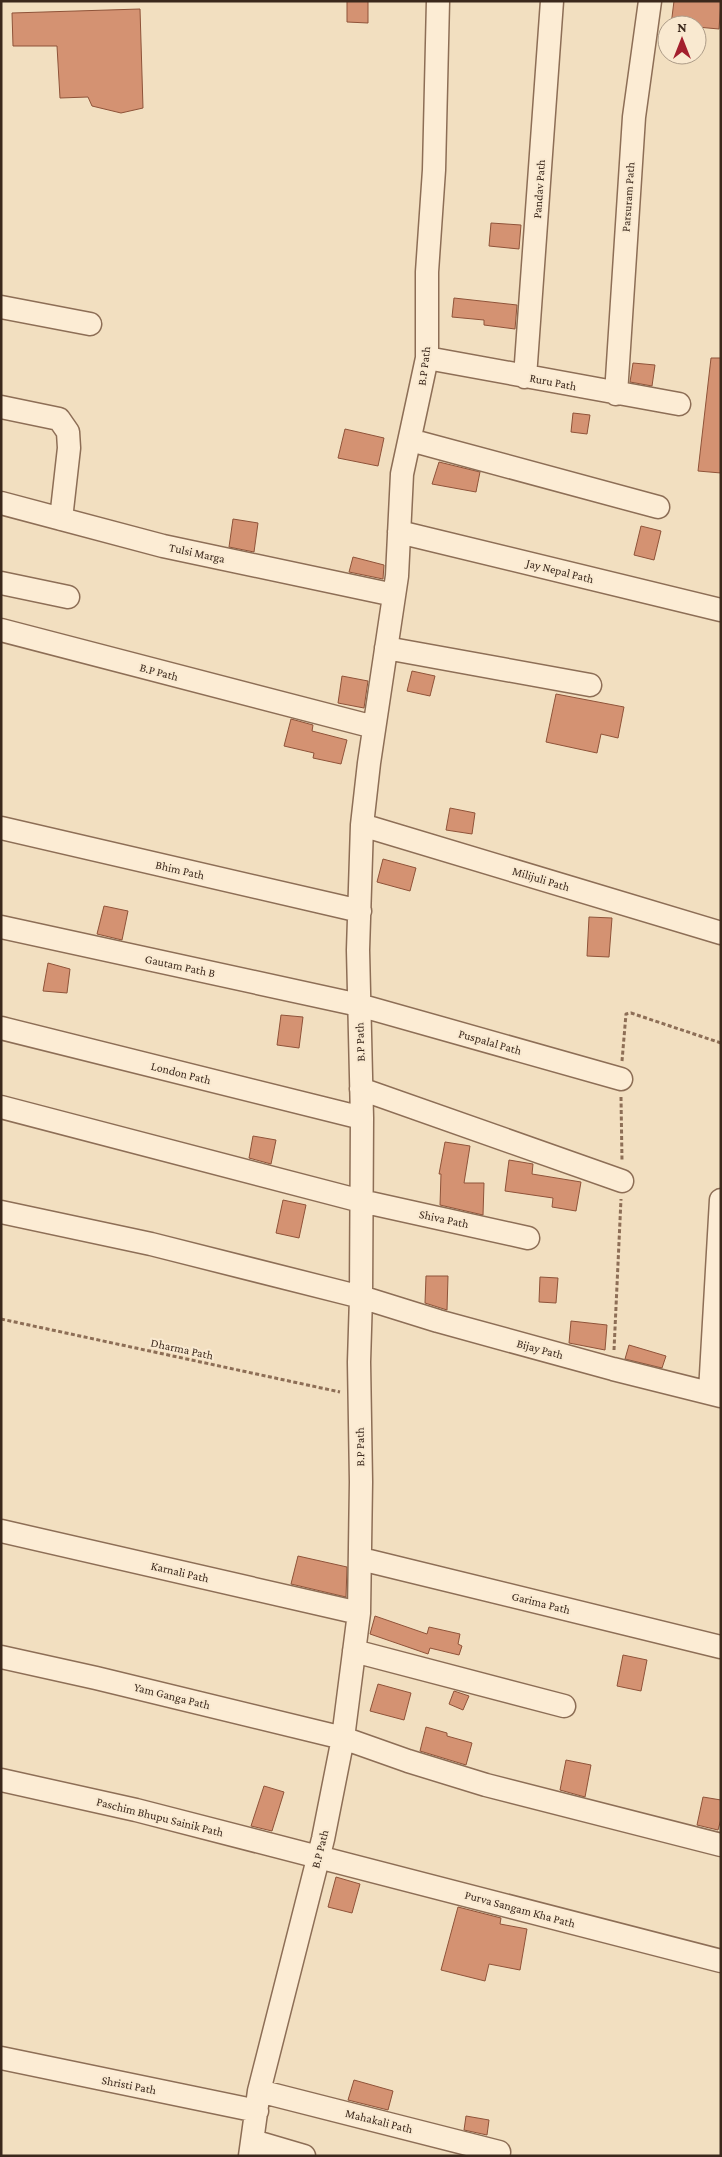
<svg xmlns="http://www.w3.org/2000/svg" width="722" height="2157" font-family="'Crimson Pro',serif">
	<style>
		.building { fill: #d49272; stroke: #8f5339 }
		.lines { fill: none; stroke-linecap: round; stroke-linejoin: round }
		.minor-casing { stroke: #8d6e56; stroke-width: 25 }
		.path { stroke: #8d6e56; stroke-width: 3; stroke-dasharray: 4 2.5; stroke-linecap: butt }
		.minor { stroke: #fcecd4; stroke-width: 22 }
		.labels { text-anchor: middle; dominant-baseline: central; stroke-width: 4; stroke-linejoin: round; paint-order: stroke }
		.street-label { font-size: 12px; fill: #3b281c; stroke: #f9e9d0 }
	</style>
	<rect width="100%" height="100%" fill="#f2dfc0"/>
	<path class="building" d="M347,1H368V23L347,22Z
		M674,1H721L719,29L697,27V25H671Z
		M140,9L143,108L121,113L92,106L88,97L60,98L57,46H13L12,13Z
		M491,223L521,225L519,249L489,246Z
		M454,298L517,305L515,329L484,325V320L452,317Z
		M711,358H721V473L698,471Z
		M633,363L655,365L652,386L630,382Z
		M573,413L590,415L587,434L571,432Z
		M345,429L384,438L378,466L338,458Z
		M439,462L480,472L476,492L432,484Z
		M233,519L258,523L254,552L229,547Z
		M641,526L661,531L654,560L634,555Z
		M353,557L384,565L383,579L349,572Z
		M412,671L435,676L430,696L407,691Z
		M342,676L368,681L364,708L338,703Z
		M556,694L624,707L618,738L601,734L597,753L546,742Z
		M291,719L313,725L312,731L347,740L341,764L313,758L314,753L284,746Z
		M450,808L475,813L472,834L446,830Z
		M383,859L416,868L410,891L377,882Z
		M104,906L128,911L122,940L97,934Z
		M589,917L612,918L609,957L587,956Z
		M48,963L70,969L67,993L43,991Z
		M281,1015L303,1017L299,1048L277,1045Z
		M253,1136L276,1140L271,1164L249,1158Z
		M445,1142L470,1146L464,1183H484L483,1215L440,1205L441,1174H439Z
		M509,1160L533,1164L532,1174L581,1182L576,1211L552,1207L553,1198L505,1191Z
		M283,1200L306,1205L299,1238L276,1233Z
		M426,1276H448L447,1310L425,1303Z
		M540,1277L558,1278L556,1303L539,1302Z
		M571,1321L607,1325L605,1350L569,1343Z
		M629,1345L666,1356L662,1368L625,1359Z
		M298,1556L347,1567L346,1597L291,1584Z
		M375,1616L427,1634L429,1627L460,1634L458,1644L462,1646L459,1655L430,1648L428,1654L370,1634Z
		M623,1655L647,1660L641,1691L617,1686Z
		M378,1684L411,1693L404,1720L370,1711Z
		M454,1691L469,1696L463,1710L449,1704Z
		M426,1727L447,1733V1736L472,1743L466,1765L420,1751Z
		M566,1760L591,1765L585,1797L560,1790Z
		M264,1786L284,1792L272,1831L251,1826Z
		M703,1797L721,1800V1819L718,1830L697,1825Z
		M336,1877L360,1884L352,1913L328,1907Z
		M458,1907L501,1918L500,1924L527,1929L520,1970L489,1964L485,1981L441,1970Z
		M354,2080L393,2091L388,2110L348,2100Z
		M466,2116L489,2120L487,2135L464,2130Z"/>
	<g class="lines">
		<g class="minor-casing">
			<path id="minor" d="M1,307L90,324
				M427,358L679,404
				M525,377L552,1
				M616,394L634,117L650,1
				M1,407L59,419L68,432L69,448L61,519
				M410,440L658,507
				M1,503L163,546L394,595
				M399,532L721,610
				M1,583L68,597
				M1,630L374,727
				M386,648L590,685
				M362,825L721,933
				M1,828L360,911
				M1,927L359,1005L621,1079
				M1,1028L362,1118
				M361,1089L622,1181
				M1,1107L361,1201L528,1238
				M1,1212L151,1244L361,1297L438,1321L613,1369L721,1396
				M710,1392L721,1200
				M1,1531L359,1613
				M361,1559L721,1647
				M354,1651L564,1706
				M1,1657L96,1678L343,1738L408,1761L486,1785L721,1845
				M1,1780L136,1810L721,1961
				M1,2058L257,2111
				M259,2091L499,2152
				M253,2141L304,2156
				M250,2156L259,2091L323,1839L343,1738L359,1613L361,1482L359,1362L361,1297L362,1118L358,950L362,825L369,763L397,576L402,474L427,358V272L434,170L438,1"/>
		</g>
		<path class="path" d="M622,1061L626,1014L631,1013L721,1043
			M621,1097L622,1161
			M1,1319L340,1392
			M614,1350L621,1199"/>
		<use href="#minor" class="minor"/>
	</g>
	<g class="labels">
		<g class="street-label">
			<text transform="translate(539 189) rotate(-86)">Pandav Path</text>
			<text transform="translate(628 197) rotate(-86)">Parsuram Path</text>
			<text transform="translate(424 366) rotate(-83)">B.P Path</text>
			<text transform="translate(553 382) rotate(11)">Ruru Path</text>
			<text transform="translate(197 553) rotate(12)">Tulsi Marga</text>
			<text transform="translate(560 571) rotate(14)">Jay Nepal Path</text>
			<text transform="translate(159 672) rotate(15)">B.P Path</text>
			<text transform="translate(180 870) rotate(13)">Bhim Path</text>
			<text transform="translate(541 879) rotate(17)">Milijuli Path</text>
			<text transform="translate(180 966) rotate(12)">Gautam Path B</text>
			<text transform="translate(360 1042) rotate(-92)">B.P Path</text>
			<text transform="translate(490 1042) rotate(16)">Puspalal Path</text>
			<text transform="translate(181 1073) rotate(14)">London Path</text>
			<text transform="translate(444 1219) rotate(12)">Shiva Path</text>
			<text transform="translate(182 1349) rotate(12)">Dharma Path</text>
			<text transform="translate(540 1349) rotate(15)">Bijay Path</text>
			<text transform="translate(360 1447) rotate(-91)">B.P Path</text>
			<text transform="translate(180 1572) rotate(13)">Karnali Path</text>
			<text transform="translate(541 1603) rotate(14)">Garima Path</text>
			<text transform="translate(172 1696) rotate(14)">Yam Ganga Path</text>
			<text transform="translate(160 1817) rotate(14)">Paschim Bhupu Sainik Path</text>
			<text transform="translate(320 1849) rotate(-76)">B.P Path</text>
			<text transform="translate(520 1909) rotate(15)">Purva Sangam Kha Path</text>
			<text transform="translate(129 2085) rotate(11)">Shristi Path</text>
			<text transform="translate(379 2121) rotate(14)">Mahakali Path</text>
		</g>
	</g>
	<rect width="722" height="2157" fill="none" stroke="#3b281c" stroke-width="5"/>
	<g transform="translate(682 40)"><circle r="24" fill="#f9e9d0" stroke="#ad9c88"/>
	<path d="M0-4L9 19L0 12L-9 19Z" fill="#a31f2d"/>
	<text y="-8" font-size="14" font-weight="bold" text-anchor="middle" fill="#3b281c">N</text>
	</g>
</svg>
